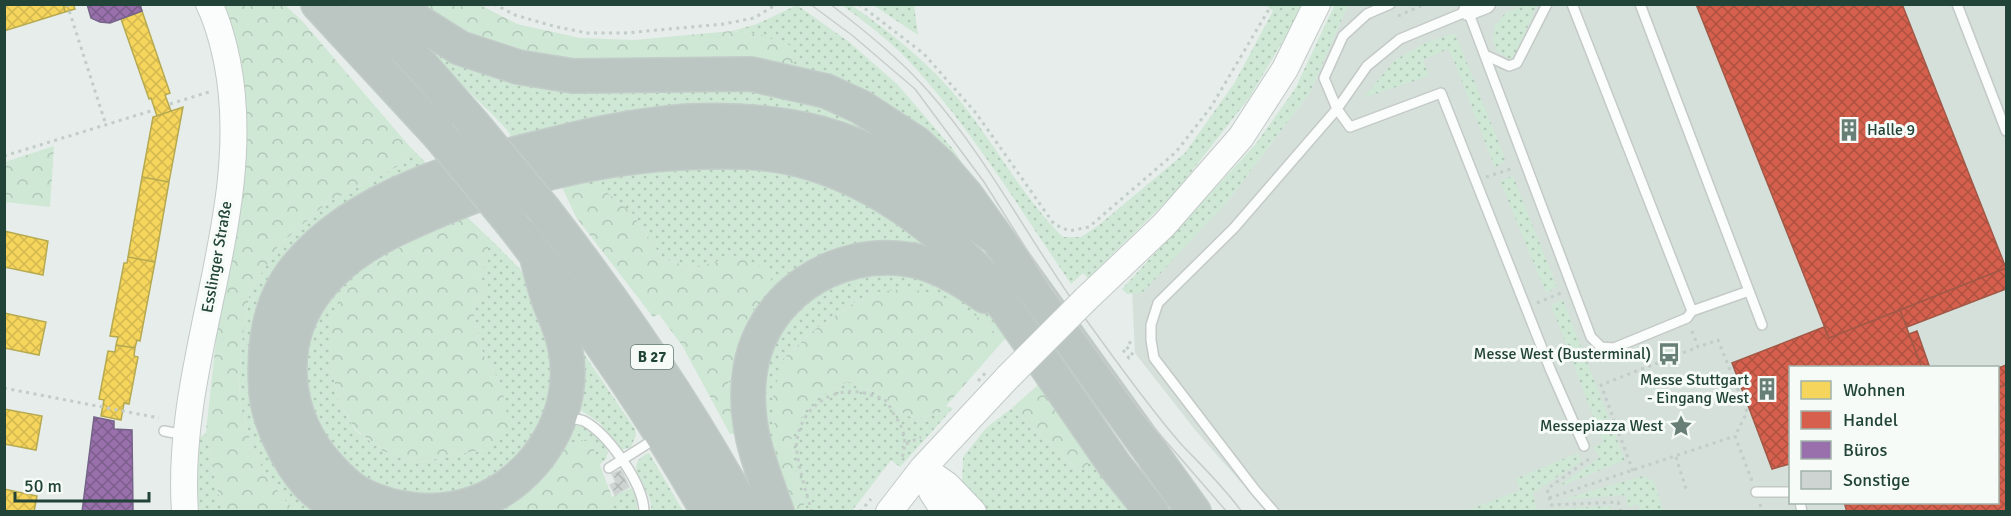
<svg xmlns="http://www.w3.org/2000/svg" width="2011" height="516" font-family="Signika,sans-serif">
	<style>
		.built { fill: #d5e0da; fill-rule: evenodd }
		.grass { fill: url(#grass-dots) }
		.forest { fill: url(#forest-crowns) }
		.homes { fill: url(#homes-cross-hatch); stroke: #b6aa51; stroke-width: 1.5 }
		.shops { fill: url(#shops-cross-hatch); stroke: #a05847; stroke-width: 1.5 }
		.offices { fill: url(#offices-cross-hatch); stroke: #756388; stroke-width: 1.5 }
		.building { fill: url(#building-cross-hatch); stroke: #cfd6d3; stroke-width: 1.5 }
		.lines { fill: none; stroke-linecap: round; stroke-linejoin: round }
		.lane-casing { stroke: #c4cac7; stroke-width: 12 }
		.street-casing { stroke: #c4cac7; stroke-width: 21 }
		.secondary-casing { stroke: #c2cbc7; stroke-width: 28 }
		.highway-casing { stroke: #c2ccc8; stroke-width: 36 }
		.path { stroke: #c2ccc8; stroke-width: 3; stroke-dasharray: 3 4.5; stroke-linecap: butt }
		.lane { stroke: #fbfcfc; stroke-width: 9 }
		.street { stroke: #fbfcfc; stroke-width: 18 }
		.secondary { stroke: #fbfcfc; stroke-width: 26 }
		.highway { stroke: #bbc5c2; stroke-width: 33 }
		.tram { stroke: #c8cdcb; stroke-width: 1.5 }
		.secondary-bridge-casing { stroke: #c2cbc7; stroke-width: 28; stroke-linecap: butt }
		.highway-bridge-casing { stroke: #c2ccc8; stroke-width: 36; stroke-linecap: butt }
		.path-bridge { stroke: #c2ccc8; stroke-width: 3; stroke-dasharray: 3 4.5; stroke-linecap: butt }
		.secondary-bridge { stroke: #fbfcfc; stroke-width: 26 }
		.highway-bridge { stroke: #bbc5c2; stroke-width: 33 }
		.labels { text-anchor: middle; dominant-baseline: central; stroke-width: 6; stroke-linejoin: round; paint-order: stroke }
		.shield { fill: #f6fbf8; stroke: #627b72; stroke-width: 1.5 }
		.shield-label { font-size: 15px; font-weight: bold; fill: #224438 }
		.poi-label { font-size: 16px; fill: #224438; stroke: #f6fbf8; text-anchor: end }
		.street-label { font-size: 16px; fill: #224438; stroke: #f6fbf8 }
	</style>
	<defs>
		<pattern id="grass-dots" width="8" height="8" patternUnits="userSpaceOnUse" patternTransform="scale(1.5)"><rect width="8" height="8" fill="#cfe7d5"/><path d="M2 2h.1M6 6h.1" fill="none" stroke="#b1c7b8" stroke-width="1.8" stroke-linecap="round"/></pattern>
		<pattern id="forest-crowns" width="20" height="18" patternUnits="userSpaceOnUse" patternTransform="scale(1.5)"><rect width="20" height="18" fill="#cfe7d5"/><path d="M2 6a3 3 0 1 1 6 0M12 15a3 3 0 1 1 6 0" fill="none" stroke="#b1c7b8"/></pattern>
		<pattern id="homes-cross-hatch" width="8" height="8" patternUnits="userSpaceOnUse" patternTransform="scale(1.5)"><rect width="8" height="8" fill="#f6d55c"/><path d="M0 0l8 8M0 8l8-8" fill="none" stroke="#d3b851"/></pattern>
		<pattern id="shops-cross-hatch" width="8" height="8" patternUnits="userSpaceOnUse" patternTransform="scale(1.5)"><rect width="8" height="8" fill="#d6604d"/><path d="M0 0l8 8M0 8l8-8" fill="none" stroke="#ad5141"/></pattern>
		<pattern id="offices-cross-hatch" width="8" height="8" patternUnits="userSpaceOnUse" patternTransform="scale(1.5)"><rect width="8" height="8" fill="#9970ab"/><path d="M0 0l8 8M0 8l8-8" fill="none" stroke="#7c5e8c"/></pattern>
		<pattern id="building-cross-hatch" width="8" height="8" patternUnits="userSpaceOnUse" patternTransform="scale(1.5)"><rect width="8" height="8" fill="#ced4d2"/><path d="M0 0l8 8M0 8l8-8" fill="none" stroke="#b1b7b5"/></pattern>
	</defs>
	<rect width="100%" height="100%" fill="#e7edea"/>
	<path class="built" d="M1348,5H2006V511H1266L1196,431L1135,353L1132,289L1227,202L1310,92ZM1790,368H1998V502H1790Z"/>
	<path class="grass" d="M1335,4L1348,5L1310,92L1227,202L1142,293L1127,294L1122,289L1255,145L1295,89Z
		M797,5L849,42L898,85L952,148L998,216L795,69L758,34L732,31L757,24Z
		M842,5H851C891,32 930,64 961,102C996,146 1023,198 1063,237H1081L1099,225L1185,153L1235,82L1273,11L1266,5H1301L1290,29L1249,98L1173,195L1088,278L1083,273L1071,284C1019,208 972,129 909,61C889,40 865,22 842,5Z
		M873,5H914L918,35Z
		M1525,5H1537L1514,59L1511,60L1497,51L1493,41L1495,25L1506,12Z
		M1455,33L1506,161L1495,168L1456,66L1448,49L1423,60L1429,76L1363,98L1395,60L1425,43Z
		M432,43L730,85L855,114L906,161L514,142L508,131L494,116L426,50Z
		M411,148L432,169L273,286L328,511H299L287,503L264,473L250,440L239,399L241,347L250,291L279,245L327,203L402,164Z
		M748,158L850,186L958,263L814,266L738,402L727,389L745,323L773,275L738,256L695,268L663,259L632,213L560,183Z
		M1513,176L1557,287L1546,293L1500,181Z
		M421,235L368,267L330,360L339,402L355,430L383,451L415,463L481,450L501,384L483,354L472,308L488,286L479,276L488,259V237L520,269L551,329L557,377L548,416L527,449L491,482L454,494L407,497L363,483L329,451L306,411L298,358L311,317L370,250Z
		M862,268L958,284L1011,335L1003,341L984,321L869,293L817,328L783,359L778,496L755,391L787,308Z
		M1563,300L1625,460L1556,488L1600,457L1593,447L1603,442L1551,305Z
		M580,348L635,429L636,435L631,447L622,450L617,447L600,423L573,405Z
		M847,382L881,395L907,416L925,418L946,406L953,408L900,467L891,460L852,511H807L799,493L791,440L807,403Z
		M1012,408L1080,472L1094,457L1132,511H988L962,483L963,457L986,428Z
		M580,423L600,437L608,452L606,459L599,465L591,442L532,481L567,424Z
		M206,432L222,511H200L196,500L198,440Z
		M649,453L683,511H651C655,489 617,467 649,453Z
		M1578,453L1581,461L1533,493L1537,510L1610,506L1611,511H1466L1520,490L1515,479Z
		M1643,476L1654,481L1663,511H1640L1638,504L1628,507L1625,495L1560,500Z
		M631,488L637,498V511L610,512L612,497Z"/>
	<path class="forest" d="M225,5H285L303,22L411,148L402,164L327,203L279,245L250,291L241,347L239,399L250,440L264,473L287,503L299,511H222L206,432L219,313L242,196L244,127L239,57Z
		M408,5H480L517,24L580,38L634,40L732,31L758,34L792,46L795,69L551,59L479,40Z
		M54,146L50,207L5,202V162Z
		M560,183L599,186L632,213L663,259L695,268L738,255L774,274L745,323L727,388L738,402L741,434H730L683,347L659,314L653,317L576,217Z
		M466,216L488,237V259L479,276L488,286L472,308L483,354L501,384L510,429L481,450L415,463L383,451L355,429L339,402L330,360L331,319L346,290L368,267L421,235Z
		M911,288L950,300L984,321L1003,341L946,406L925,418L907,416L881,395L847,382L808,403L791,440L799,493L807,511H784L778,496L773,396L783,359L817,328L869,293Z
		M1041,382L1094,457L1080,472L1012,408Z
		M581,440L591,442L612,497V511L478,512L532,481L566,445Z"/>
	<path class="homes" d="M4,4H63L65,12L4,31Z
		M63,4H73L75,9L65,12Z
		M142,11L170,93L165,95L171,111L157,116L151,98L149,99L121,19Z
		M183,107L169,182L142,177L153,117Z
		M142,177L169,182L155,262L128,257Z
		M4,231L48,241L43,275L4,267Z
		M128,257L155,262L140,341L137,340L135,348L116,345L118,337L110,336L124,263H127Z
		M4,313L46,322L39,355L4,348Z
		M116,345L135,348L134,356L138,357L129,404L124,403L121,420L101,416L104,400L99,399L108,351L115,352Z
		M4,409L42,416L36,450L4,444Z
		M4,489L37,496L34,512H4Z"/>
	<path class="shops" d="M1696,4H1902L2006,268L1829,338Z
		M2006,268V289L1907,327L1900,310Z
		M1900,310L1922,368H1790V464L1772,469L1732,363L1824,327L1829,338Z
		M1917,331L1930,368H1922L1909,334Z
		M2006,365V385L1998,387V368Z
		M2006,385V512H1847L1844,502H1998V387Z"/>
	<path class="offices" d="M87,4H140L142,11L110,23L100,22L91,18Z
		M94,417L114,421V429L132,430L133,512H82Z"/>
	<path class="building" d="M621,470L629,487L615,495L610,485L616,482L612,474Z"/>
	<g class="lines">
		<g class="lane-casing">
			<path id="lane" d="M1390,4L1367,14L1343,36L1324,78L1337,109L1350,127L1441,93L1551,371L1584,446
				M1640,4L1762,325
				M1957,4L2006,131
				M1485,55L1509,66L1517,63L1547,4
				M1692,311L1749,291
				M566,417C571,418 578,419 584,421C608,434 644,484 644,512
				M164,431L185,435
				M609,468L658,437
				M1756,492H1790
				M1800,502L1802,512
				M1274,512L1255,490L1154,358L1151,340V325L1158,303L1234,228L1337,109L1367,66L1400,39L1468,11L1591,337L1601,347L1614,348L1687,318L1692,311L1572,4"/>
		</g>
		<g class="street-casing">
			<path id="street" d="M1468,11L1486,4"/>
		</g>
		<g class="secondary-casing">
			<path id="secondary" d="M1086,299L1164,225L1241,137L1285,69L1317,4
				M923,468L947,485L973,512
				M923,468L932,492L945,512
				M185,512C174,360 257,211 227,61C223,42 218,22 209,4
				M889,512L923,468L1008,377"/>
		</g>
		<g class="highway-casing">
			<path id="highway" d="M318,4L439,135
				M361,4L423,67L473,124
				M390,4L460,48L518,67L573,76L751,74L826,91L861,107L916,143L941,166L966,195L1194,512
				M545,211C619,307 687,405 745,512
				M511,222C583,314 650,410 708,512
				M536,254C540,270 544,286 549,301C555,316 562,331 565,347C579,412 537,481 475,503C438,516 395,512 360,494C348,487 338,477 329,467C283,417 275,342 318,288C346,252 385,233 427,215C513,177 608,154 704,152C741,151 778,152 814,164C882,185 937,229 986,279L1116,467L1152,512
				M346,512C333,505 318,494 308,484C288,461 267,419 266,389C263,346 269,300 298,266C356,195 469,164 555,144C599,133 643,124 689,121C732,119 777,122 819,133C845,140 873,152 897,165C918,178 936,195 956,209C968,218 981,227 994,236
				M777,512C761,467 744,428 749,379C756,299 834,246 912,260C939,265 963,280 985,296"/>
		</g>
		<path class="path" d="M67,4L106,125
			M494,4L515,15L553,26L587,33H625L724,24L754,18L777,4
			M859,4L924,54L976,113L1054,224L1069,231L1089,227L1176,152L1211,107L1272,4
			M1398,16L1425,4
			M170,104L209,92
			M4,156L154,110
			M1486,177L1514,168
			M1537,303L1561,293
			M1692,331L1698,347L1718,340L1747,412L1735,436L1752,481
			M1123,350L1129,358L1133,355L1126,346L1132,341
			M4,388L159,418
			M906,444L921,437
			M1676,457L1687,492
			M1589,459L1547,489L1551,505L1618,502L1621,512
			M1633,471L1601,385L1698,347
			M1549,498L1735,436
			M1760,504L1762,512
			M812,512C807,496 794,454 797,440C802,406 834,384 868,394C873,396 881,397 885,400C889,404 892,411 895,416C905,430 907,441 902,458
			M860,512L871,499"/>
		<use href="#lane" class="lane"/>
		<use href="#street" class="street"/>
		<use href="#secondary" class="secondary"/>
		<use href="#highway" class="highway"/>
		<path class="tram" d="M810,4L853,36L915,89L984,182L1049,285L1101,357L1144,416L1227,512
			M830,4C865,31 900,59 929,92C990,161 1032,246 1087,321C1117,362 1147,405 1181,444C1202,466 1224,487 1242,512"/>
		<g class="secondary-bridge-casing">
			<path id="secondary-bridge" d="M1008,377L1086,299"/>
		</g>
		<g class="highway-bridge-casing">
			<path id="highway-bridge" d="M473,124L545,211
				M439,135L511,222"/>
		</g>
		<path class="path-bridge" d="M978,381L987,371"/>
		<use href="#secondary-bridge" class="secondary-bridge"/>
		<use href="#highway-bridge" class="highway-bridge"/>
	</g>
	<defs>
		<g id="building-bare" transform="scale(1.8)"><path d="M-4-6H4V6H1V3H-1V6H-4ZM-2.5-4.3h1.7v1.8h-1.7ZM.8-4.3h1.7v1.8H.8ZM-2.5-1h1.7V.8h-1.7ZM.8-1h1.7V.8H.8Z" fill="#677f76" stroke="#f6fbf8" stroke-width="2.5" paint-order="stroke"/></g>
		<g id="bus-bare" transform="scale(1.8)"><path d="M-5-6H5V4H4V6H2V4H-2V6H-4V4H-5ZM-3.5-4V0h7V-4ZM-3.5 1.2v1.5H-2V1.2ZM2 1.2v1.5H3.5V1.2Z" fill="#677f76" stroke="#f6fbf8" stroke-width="2.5" paint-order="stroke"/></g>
		<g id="sight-bare" transform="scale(1.8)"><path d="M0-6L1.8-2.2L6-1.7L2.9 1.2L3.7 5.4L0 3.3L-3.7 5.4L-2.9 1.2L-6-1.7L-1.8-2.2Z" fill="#677f76" stroke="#f6fbf8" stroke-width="2.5" paint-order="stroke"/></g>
	</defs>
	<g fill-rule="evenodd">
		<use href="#building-bare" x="1849" y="130"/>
		<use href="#bus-bare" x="1669" y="354"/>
		<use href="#building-bare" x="1767" y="389"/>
		<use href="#sight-bare" x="1681" y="426"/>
	</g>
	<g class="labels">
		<rect class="shield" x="631" y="345" width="42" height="24" rx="4.5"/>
		<g class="shield-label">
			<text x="652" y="357">B 27</text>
		</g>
		<g class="poi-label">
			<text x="1867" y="130" text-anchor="start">Halle 9</text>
			<text x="1651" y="354">Messe West (Busterminal)</text>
			<text x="1749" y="380">Messe Stuttgart<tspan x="1749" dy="18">- Eingang West</tspan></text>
			<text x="1663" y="426">Messepiazza West</text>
		</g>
		<g class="street-label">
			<text transform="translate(217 257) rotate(-80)">Esslinger Straße</text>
		</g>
	</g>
	<rect width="2011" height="516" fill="none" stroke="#224438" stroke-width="12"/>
	<rect x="1789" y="366" width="210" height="138" fill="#f6fbf8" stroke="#a1b2ab" stroke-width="1.5"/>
	<rect x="1801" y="381" width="30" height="18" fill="#f6d55c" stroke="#a1b2ab" stroke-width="1.5"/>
	<text x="1843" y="396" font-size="18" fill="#224438">Wohnen</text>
	<rect x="1801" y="411" width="30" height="18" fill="#d6604d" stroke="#a1b2ab" stroke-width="1.5"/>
	<text x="1843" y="426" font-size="18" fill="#224438">Handel</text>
	<rect x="1801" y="441" width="30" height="18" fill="#9970ab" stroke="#a1b2ab" stroke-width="1.5"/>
	<text x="1843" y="456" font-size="18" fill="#224438">Büros</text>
	<rect x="1801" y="471" width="30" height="18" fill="#ced4d2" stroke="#a1b2ab" stroke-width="1.5"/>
	<text x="1843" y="486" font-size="18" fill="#224438">Sonstige</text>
	<path d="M15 492v9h134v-9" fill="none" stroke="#224438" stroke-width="3"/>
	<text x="24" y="492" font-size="18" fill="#224438" stroke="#f6fbf8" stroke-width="4.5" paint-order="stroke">50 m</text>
</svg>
